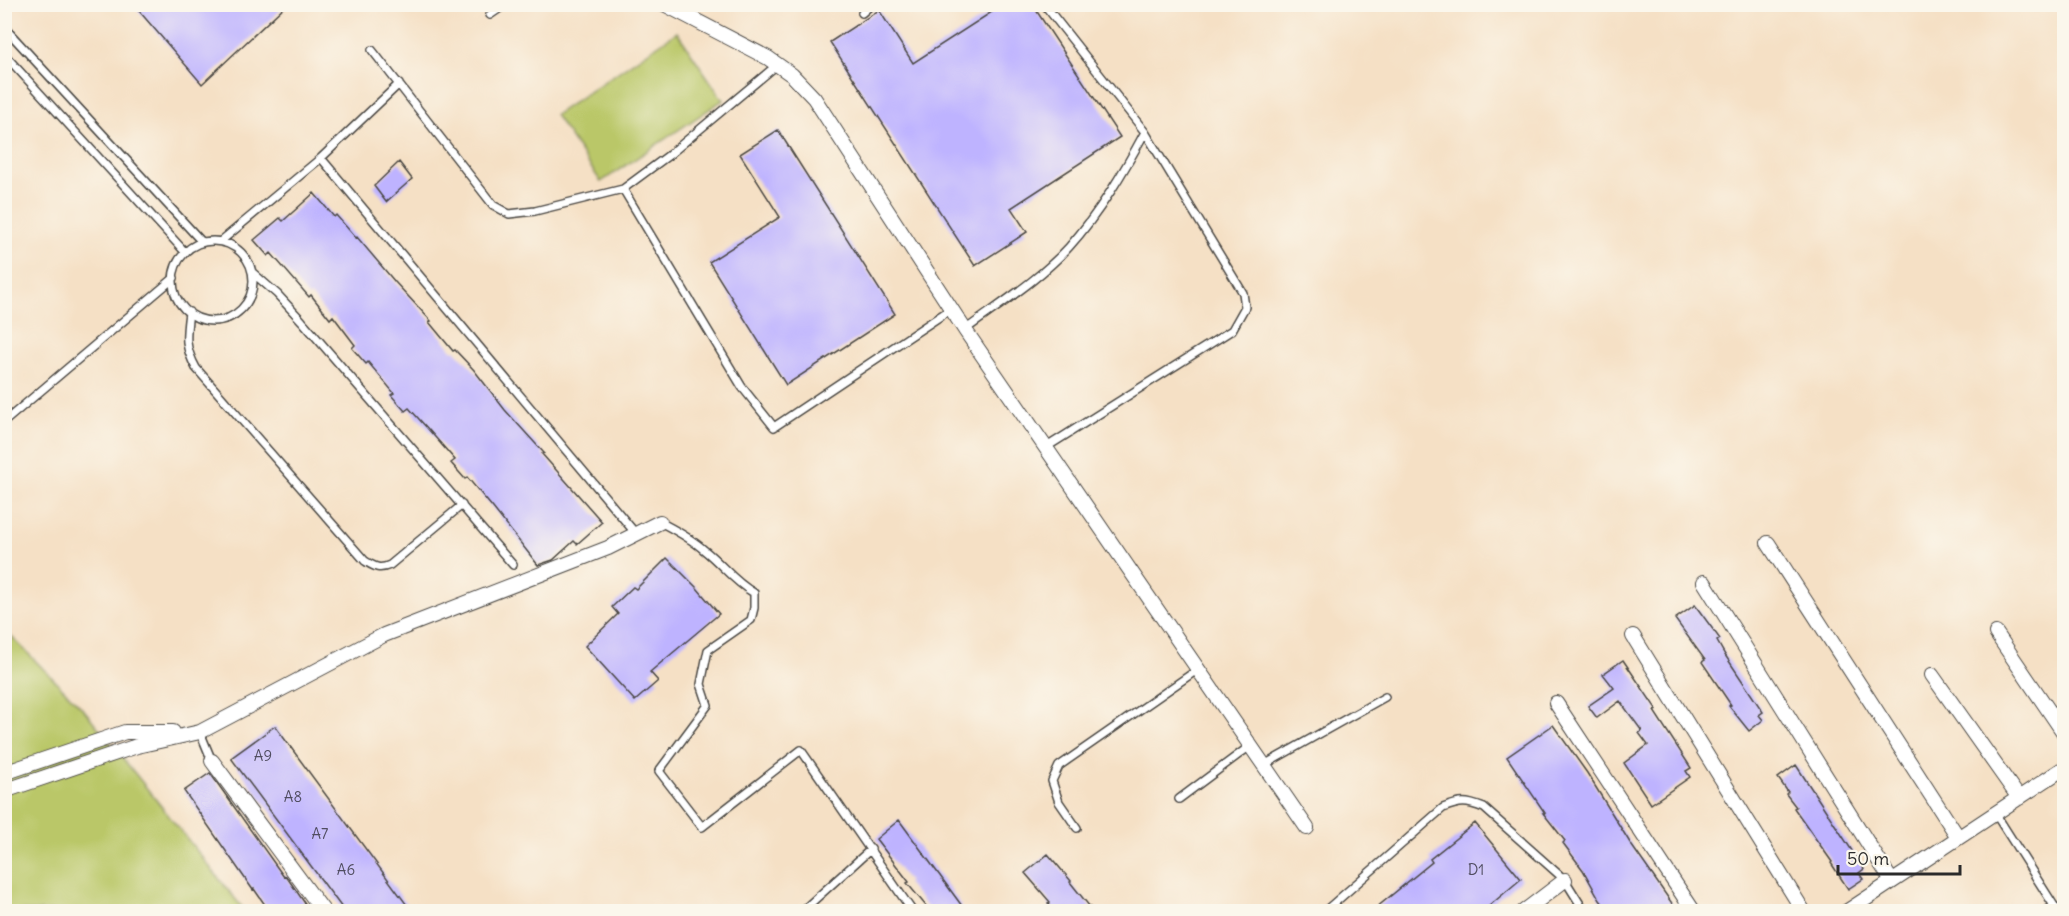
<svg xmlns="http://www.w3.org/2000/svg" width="2069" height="916" font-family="Delius,sans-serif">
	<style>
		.green { fill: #bac768; stroke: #72794a; stroke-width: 1.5 }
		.building { fill: #beb3ff }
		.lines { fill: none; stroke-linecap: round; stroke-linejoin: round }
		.lane-casing { stroke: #494642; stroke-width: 10 }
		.street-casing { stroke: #494642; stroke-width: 16 }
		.lane { stroke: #fff; stroke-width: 7 }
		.street { stroke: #fff; stroke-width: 14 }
		.labels { text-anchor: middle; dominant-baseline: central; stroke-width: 6; stroke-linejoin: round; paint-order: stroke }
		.number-label { font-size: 15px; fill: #504d60 }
	</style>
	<rect width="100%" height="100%" fill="#fbf7ec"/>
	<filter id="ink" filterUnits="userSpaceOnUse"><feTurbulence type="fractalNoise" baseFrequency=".0167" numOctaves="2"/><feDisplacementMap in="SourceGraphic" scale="12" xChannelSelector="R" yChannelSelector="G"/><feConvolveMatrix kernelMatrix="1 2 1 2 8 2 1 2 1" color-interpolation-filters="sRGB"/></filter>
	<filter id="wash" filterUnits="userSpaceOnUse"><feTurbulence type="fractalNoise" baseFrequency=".008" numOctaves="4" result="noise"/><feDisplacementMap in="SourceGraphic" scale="24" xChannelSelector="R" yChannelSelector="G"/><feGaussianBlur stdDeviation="1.35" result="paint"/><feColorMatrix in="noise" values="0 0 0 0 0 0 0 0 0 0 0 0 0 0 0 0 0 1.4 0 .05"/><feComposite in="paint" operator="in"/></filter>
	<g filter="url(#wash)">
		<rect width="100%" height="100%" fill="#f5e0c5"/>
		<path class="green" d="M677,32L723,100L601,182L555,115Z
			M4,629L85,711L245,911H5Z"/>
		<g id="blocks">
			<path class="building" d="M133,4H287L202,84Z
				M1004,4H1032L1120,137L1011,208L1027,232L975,266L830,42L879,10L913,63Z
				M778,130L895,314L786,385L709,262L780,217L740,154Z
				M399,162L412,179L386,202L374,186Z
				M314,193L334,217L336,215L356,238L357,237L395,282L431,321L429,322L453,351L455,350L474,370L505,410L544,453L542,454L602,522L577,544L574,541L553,560L538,565L493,508L467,477L465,479L451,463L455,460L428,429L409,408L405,411L391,395L394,393L368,362L366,364L352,348L355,345L333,316L330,319L311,295L309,297L271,253L268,256L254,240L280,218L283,221Z
				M667,558L697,588L719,614L650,672L658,681L635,701L585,646L618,614L612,607L633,587L636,589Z
				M1695,605L1720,639L1717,641L1725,655L1763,712L1759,715L1763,720L1749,731L1729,706L1731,705L1702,662L1705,660L1675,619Z
				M1623,660L1657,710L1654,711L1691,768L1686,771L1690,777L1651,804L1624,763L1648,745L1639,733L1642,731L1620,701L1597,718L1588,706L1614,688L1603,674Z
				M1553,725L1587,773L1632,846L1678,912H1609L1600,900L1583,870L1563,843L1565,841L1543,813H1545L1507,757Z
				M275,726L407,905L398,912H345L231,758Z
				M1796,765L1864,869L1859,873L1863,879L1848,889L1831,863L1832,862L1794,808L1796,807L1786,794L1788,792L1778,778Z
				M210,773L284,877L286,876L311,912H270L254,889L253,890L184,791Z
				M899,820L962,906L955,912H931L907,883L909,882L876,839Z
				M1475,823L1521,879L1482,912H1371L1432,862L1430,859Z
				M1048,854L1071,881L1070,882L1094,912H1055L1048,903L1050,902L1025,873Z"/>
		</g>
	</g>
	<g filter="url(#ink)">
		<use href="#blocks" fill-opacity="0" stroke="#494642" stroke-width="1.5"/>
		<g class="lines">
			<g class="lane-casing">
				<path id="lane" d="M1044,4L1145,132L1243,293L1245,307L1232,330L1045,448
					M862,13L872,4
					M490,15L506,4
					M4,27L202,242
					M372,50L493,205L509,214L535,211L623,189L669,155L777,65
					M4,54L185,252
					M321,158L637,535
					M623,189L742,387L774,427L951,309
					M221,241L321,158L399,84
					M173 281a40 40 0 1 1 80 0a40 40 0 1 1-80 0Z
					M253,273L277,294L302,321L513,565
					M189,312C186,336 184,346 196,368L365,561C375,567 379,570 390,565L462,505
					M965,330C1000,304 1040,279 1069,247C1100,212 1123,173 1145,132
					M4,422L174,278
					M660,522C675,530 691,538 704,550C722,564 734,582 754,593V608L751,620L708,650L701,684L708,705L659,771L702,827L801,750L913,912
					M200,732L212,761
					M1264,765L1385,697
					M1179,799L1250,746
					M1995,813L2058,912
					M1077,828L1059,802L1052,781L1059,766L1197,670
					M801,912L871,849
					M1324,912L1443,808C1461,801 1466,801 1484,808L1565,880L1585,912
					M2045,912L2053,906"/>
			</g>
			<g class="street-casing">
				<path id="street" d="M664,4L768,58L792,75L814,98L965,330L1307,828
					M1768,543L1958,837
					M1704,582L1891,880
					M1996,633L2064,733
					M1633,636L1804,912
					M1932,675L2019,798
					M1556,703L1694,912
					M212,761L324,912
					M4,773L125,732H173
					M4,791L137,746L200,732L384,635L608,548L660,522
					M1523,912L1565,880
					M1846,912L2064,768"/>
			</g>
			<use href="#lane" class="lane"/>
			<use href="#street" class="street"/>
		</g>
	</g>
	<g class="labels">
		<g class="number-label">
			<text x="263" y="755">A9</text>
			<text x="293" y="796">A8</text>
			<text x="320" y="833">A7</text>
			<text x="346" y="869">A6</text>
			<text x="1476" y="869">D1</text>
		</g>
	</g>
	<rect width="2069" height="916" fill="none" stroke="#fbf7ec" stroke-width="24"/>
	<path d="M1838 865v9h122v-9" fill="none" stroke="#2b2b2b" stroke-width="3"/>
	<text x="1847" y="865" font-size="18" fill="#2b2b2b" stroke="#fbf7ec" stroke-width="4.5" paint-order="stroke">50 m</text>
</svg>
